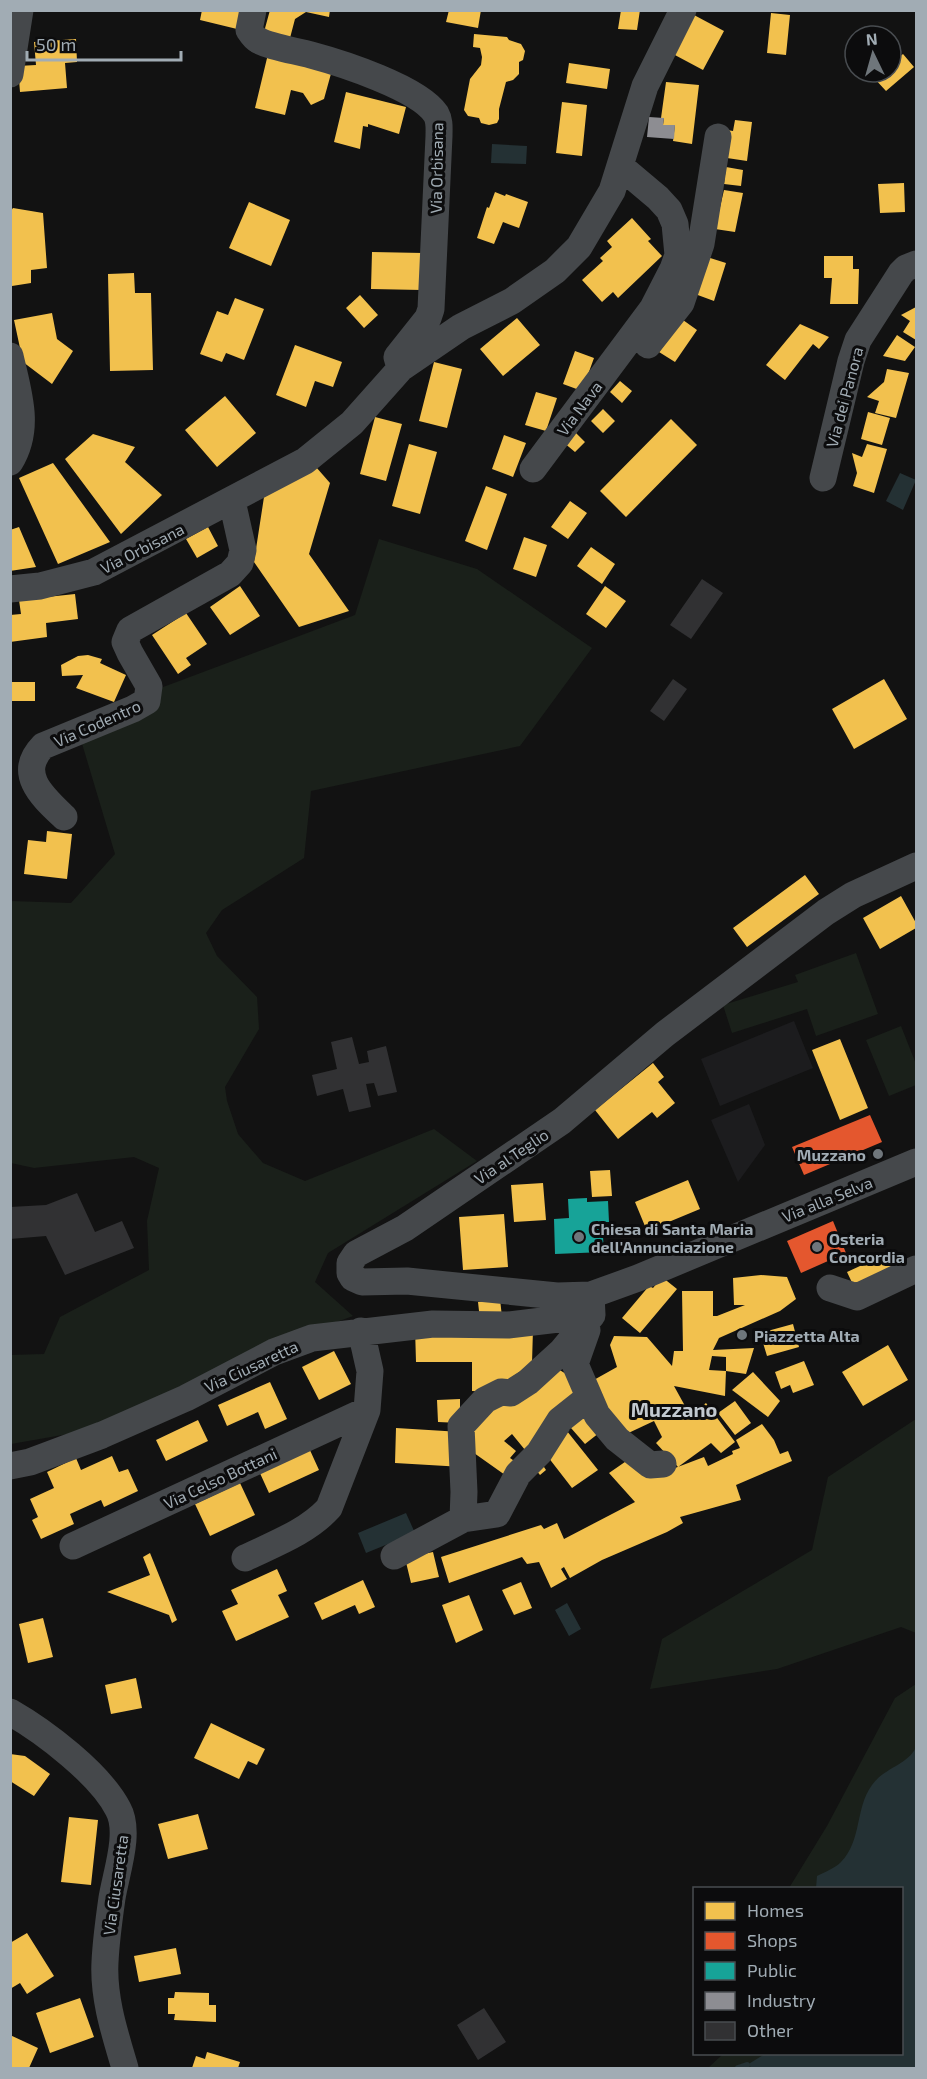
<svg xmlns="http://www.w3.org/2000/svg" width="927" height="2079" font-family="'Exo 2',sans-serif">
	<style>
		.built { fill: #1c1c1e }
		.green { fill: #1a201a }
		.water { fill: #243134 }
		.homes { fill: #f2c14e }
		.shops { fill: #e4572e }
		.public { fill: #17a398 }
		.industry { fill: #8d8d92 }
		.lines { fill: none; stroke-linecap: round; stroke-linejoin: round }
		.stream { stroke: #243134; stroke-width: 6 }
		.building { fill: #313133 }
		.minor { stroke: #45484b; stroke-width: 27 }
		.poi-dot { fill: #6f767b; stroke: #0c0c0d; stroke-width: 2 }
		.labels { text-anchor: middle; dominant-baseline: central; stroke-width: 6; stroke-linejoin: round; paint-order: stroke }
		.street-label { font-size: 16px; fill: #a1acb4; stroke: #0c0c0d }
		.poi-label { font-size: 16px; font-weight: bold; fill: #a1acb4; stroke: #0c0c0d; text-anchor: start }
		.quarter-label { font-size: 20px; font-weight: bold; fill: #c2c9d0; stroke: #0c0c0d }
	</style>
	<rect width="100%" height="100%" fill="#121212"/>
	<path class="built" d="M794,1021L813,1068L720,1106L701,1059Z
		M749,1104L765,1145L738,1182L711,1120Z"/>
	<path class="green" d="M379,539L477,569L592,648L520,746L311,791L304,858L222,910L206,933L217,956L257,997L259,1029L225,1087L227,1101L238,1134L263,1163L305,1181L434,1129L477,1161L328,1253L315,1282L353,1316L310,1332L91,1430L11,1444L10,1355L44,1354L60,1317L149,1270L147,1221L159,1168L134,1157L34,1168L11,1163V901L71,903L115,854L75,720L355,615Z
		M856,953L878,1014L816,1036L807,1009L732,1033L723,1005L798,982L795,975Z
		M901,1026L916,1064V1085L889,1096L866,1040Z
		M916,1419V1633L901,1627L777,1669L650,1689L662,1639L812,1550L828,1477Z
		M916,1684V2068H708L723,2054H902V1888H789L827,1826L895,1698Z"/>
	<path class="water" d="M492,144L527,146L526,164L491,163Z
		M900,473L916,480L903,510L886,501Z
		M406,1513L415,1533L366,1553L358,1533Z
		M567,1603L581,1629L569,1636L555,1610Z
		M916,1747V2068H753L747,2065L765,2054H902V1888H816L817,1876C825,1872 835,1868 841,1862C862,1841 855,1808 872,1785C885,1767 908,1765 916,1747Z"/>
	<path class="homes" d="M202,10H241L237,29L200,20Z
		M270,10H330L329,17L306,12L295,19L290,38L264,32Z
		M449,10H481L478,28L446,22Z
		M621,10H640L637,30L618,29Z
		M771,13L790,15L786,55L767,53Z
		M694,15L724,31L703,70L673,54Z
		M474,34L507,37L509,40L521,44L525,51L523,60L519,62V74L513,80L506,82L499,109V119L497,123L489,125L481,123L479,118L468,116L464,110L470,79L481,65L482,57L480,48L473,47Z
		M76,39L77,62L65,63L67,88L20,92L18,66L36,65L34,42Z
		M268,54L332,70L324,99L311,105L303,93L291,90L285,115L255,108Z
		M903,54L914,67L886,91L874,78L881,72H891V64Z
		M569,63L610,69L607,89L566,83Z
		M666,82L699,85L692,144L673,141L675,125H663L664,118H661Z
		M346,92L406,107L399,134L368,124V127L363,126L360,149L334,142Z
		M562,102L587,105L582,156L556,153Z
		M735,120L752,122L747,161L727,158V130L733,131Z
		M726,167L743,170L741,186L724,184Z
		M904,183L905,212L880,213L878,184Z
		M724,190L743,193L735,232L715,229Z
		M495,192L505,196L506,194L528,202L519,228L503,222L494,244L477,238L487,207L489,208Z
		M249,202L290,220L271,266L229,248Z
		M13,208L43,213L47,268L31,270V283L12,286L10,212Z
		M632,218L651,239L648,241L662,256L618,298L613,292L602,302L582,280L603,261L600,258L612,247L607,241Z
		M372,252L423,253L422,290L371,289Z
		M824,256H853V269H859L858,304H830L832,278H824Z
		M707,257L726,263L714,301L695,294Z
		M134,273L135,293H151L153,370L110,371L108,274Z
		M360,295L378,315L364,328L346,308Z
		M235,298L264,309L244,360L226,353L222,362L200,354L217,311L228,315Z
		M916,307V340L903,332L910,321L901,315Z
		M52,313L57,339L73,351L52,384L23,362L14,320Z
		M517,318L540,345L503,376L480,349Z
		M683,320L697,330L675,362L659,352Z
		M800,324L829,337L819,349L813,344L785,380L766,365Z
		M897,335L915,347L905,361L883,356Z
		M295,345L342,362L333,387L315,381L306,407L276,395Z
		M575,351L594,358L582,391L563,384Z
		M434,362L462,369L447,428L419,421Z
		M887,369L909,373L896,418L875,413L879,401L867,397L884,382Z
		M620,381L632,391L622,403L610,392Z
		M536,392L557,398L546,431L525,425Z
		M225,396L256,433L217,467L185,430Z
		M603,409L615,421L603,433L591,421Z
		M868,412L890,418L882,445L861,439Z
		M375,417L402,424L386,481L360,474Z
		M671,419L697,445L626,517L600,491Z
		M574,431L585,442L575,452L563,442Z
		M93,434L135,447L125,462L162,495L121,534L65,459Z
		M504,435L526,443L513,477L492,469Z
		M409,444L437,452L420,514L392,506Z
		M867,444L887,449L874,493L853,486L857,473L852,453L862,457Z
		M53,463L110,542L58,564L19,478Z
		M316,467L330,483L309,554L349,611L299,627L254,562L264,497Z
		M486,486L507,494L487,550L465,541Z
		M570,501L587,513L568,539L551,527Z
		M19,527L36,567L10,571V530Z
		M208,527L218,546L197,558L186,539Z
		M524,537L547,545L536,577L513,569Z
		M591,547L615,564L602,584L577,566Z
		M240,586L260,616L230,635L210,607Z
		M605,586L626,601L606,628L586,614Z
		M75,594L78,619L46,623L47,637L10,642V615L21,614L19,600Z
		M186,613L207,644L186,658L191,665L178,674L152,635Z
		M88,655L102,659L100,663L126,675L114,702L76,688L83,675L62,676L61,665L78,656Z
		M884,679L907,719L854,749L832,709Z
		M10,682H35V701H10Z
		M47,831L72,834L67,879L24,874L28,840L46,842Z
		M805,875L819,894L747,947L733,928Z
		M901,896L916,923V928L880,949L863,918Z
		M840,1039L868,1108L840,1120L812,1050Z
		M653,1063L664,1077L658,1082L675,1103L657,1118L652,1112L618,1139L595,1110Z
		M610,1170L612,1196L592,1197L590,1171Z
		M688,1180L700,1209L647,1231L635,1202Z
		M543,1183L546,1220L514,1222L511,1185Z
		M504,1214L508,1267L463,1270L459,1217Z
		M886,1254L894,1273L856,1291L847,1272Z
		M761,1275L787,1277L796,1299L780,1311L719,1338L713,1350L754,1348L746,1374L726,1371V1357L712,1356L709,1370L726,1371L725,1396L674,1386L690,1415L706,1403L735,1442L721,1453L711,1443L678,1467L656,1443L662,1437L654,1421L622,1436L592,1381L617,1367L610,1345L614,1336L647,1337L672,1366L674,1351H683L682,1291H713V1316H717L745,1305H734L733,1278Z
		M662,1277L677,1289L640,1333L622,1318L649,1286L653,1288Z
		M500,1299L502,1317L480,1320L478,1302Z
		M793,1324L799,1347L767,1356L760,1333Z
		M415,1328L533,1329L532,1363L491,1392L472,1391V1362H416Z
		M888,1345L908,1380L863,1406L842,1372Z
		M334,1351L351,1384L319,1400L302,1367Z
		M804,1361L814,1385L793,1393L790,1385L781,1389L775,1372Z
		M558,1369L584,1385L599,1433L585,1444L564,1420L555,1416L598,1470L572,1488L548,1457L542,1464L546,1470L540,1475L527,1459L530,1456L512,1434L504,1441L516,1451L510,1458L520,1465L512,1480L474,1453L468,1433L488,1411Z
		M753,1372L780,1401L768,1417L732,1390Z
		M270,1382L287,1419L265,1429L258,1412L227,1426L218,1405Z
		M460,1399V1423L438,1422L437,1400Z
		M735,1401L751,1423L735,1435L718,1413Z
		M198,1420L208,1441L166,1461L156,1440Z
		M762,1424L774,1440L780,1454L788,1451L792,1461L736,1485L741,1500L680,1517L683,1523L667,1532L602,1560L570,1578L564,1567L561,1569L567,1579L551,1588L539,1562L527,1564L522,1557L449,1583L441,1557L541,1525L544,1529L557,1523L564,1539L635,1502L609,1473L635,1455L675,1468L704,1457L708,1466L733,1454L732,1451L740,1448L736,1440Z
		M396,1428L461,1432L463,1467L395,1463Z
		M309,1448L319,1470L269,1493L259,1471Z
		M112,1456L119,1472L128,1469L138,1491L104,1507L101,1500L70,1514L74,1524L41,1539L32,1520L38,1517L30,1499L54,1488L47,1472L76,1458L81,1470Z
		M240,1483L255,1515L210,1536L195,1504Z
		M433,1552L439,1577L411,1583L405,1558Z
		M150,1553L177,1620L172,1623L169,1615L107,1592L150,1575L143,1557Z
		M277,1569L287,1591L278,1595L289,1617L236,1641L222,1611L238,1604L231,1590Z
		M363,1580L375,1607L359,1614L355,1605L322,1620L314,1603Z
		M521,1582L532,1608L514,1615L502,1590Z
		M469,1595L483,1630L456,1643L442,1605Z
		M43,1618L53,1657L28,1663L19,1624Z
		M136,1678L142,1708L111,1714L105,1685Z
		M211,1723L265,1749L257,1765L248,1761L239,1779L194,1758Z
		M10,1754L25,1756L50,1774L34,1796L10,1781Z
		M198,1814L208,1849L168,1859L158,1824Z
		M69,1817L98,1820L91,1885L61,1882Z
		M27,1933L54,1976L27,1994L20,1983L10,1989V1943Z
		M176,1948L181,1974L139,1982L134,1956Z
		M175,1992L209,1993V2005H216V2022L174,2020L175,2014H168V1998H174Z
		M80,1998L94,2037L50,2053L36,2013Z
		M10,2035L38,2048L29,2068H10Z
		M207,2052L240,2062L238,2068H192L196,2056L205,2059Z"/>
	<path class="shops" d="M870,1115L882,1142L804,1175L792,1147Z
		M833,1221L846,1253L801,1273L787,1241Z"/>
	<path class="public" d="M587,1198V1202L608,1201L609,1222H602L604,1252L555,1254L554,1219L569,1218L568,1199Z"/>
	<path class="industry" d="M649,117L664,118L663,125H675L674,139L647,137Z"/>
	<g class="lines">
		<path class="stream" d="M738,2068L747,2065"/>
	</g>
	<path class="building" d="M702,579L723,593L691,639L670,625Z
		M673,679L687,689L664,721L650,711Z
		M352,1037L359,1064L369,1062L367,1051L386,1046L397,1092L378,1096L374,1083L366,1084L371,1107L349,1112L343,1089L317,1096L312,1075L337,1069L331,1042Z
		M77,1193L95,1232L122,1221L134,1248L65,1275L46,1236L10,1239V1207L46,1205Z
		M484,2008L506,2042L478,2060L457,2025Z"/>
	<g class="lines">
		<path class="minor" d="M253,10L249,30C251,33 254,38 258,40C269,47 297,51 311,55C341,63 419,88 436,114C440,121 439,128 439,136L431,309L428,318L397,357L399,364
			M10,74L20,10
			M648,345L681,303L701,244L718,137
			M10,356C18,392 31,428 10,462
			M533,469L653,308L673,269L678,255L675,224L669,210L658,198L620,166
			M823,478L851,361L858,340L901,273L906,268L916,264
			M10,589L40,586L94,572L305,461L352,423L401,368L461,327L512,301L555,271L579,247L612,191L645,86L683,10
			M64,817C43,797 16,774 43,746L133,709L147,701L149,686L130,653L125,642L130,630L230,574L240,563L243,550L232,501
			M916,866L853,895L826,912L665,1034L562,1121L405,1228L356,1254L350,1263V1273L353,1278L362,1282L407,1281L557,1296L591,1295L638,1278L916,1162
			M830,1288L857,1297L916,1269
			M587,1330L575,1364L597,1415L617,1439L650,1465L663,1464
			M10,1466L30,1462L102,1435L186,1398L274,1352L312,1338L433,1324L508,1325L592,1315L591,1295
			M463,1519L464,1492L461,1426L485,1400L501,1392L511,1393L528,1382L562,1351L592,1315
			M73,1546L367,1410
			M394,1556L463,1519L497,1514L518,1474L539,1453L560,1420L589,1397
			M245,1558C274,1544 307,1532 329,1508L367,1410L370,1371L361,1331
			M10,1712C45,1732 100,1774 118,1809C131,1832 116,1873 112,1898C109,1919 106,1941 105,1962C103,1998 115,2034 125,2068"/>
	</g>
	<g class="poi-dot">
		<circle cx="878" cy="1154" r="6"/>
		<circle cx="579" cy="1237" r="6"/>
		<circle cx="817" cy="1247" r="6"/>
		<circle cx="742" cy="1335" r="6"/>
	</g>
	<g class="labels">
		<g class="street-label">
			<text transform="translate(436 168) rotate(-89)">Via Orbisana</text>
			<text transform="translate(844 397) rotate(-75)">Via dei Panora</text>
			<text transform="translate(579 408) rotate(-53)">Via Nava</text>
			<text transform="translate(142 548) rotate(-27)">Via Orbisana</text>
			<text transform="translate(97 723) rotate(-24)">Via Codentro</text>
			<text transform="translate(511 1156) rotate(-34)">Via al Teglio</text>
			<text transform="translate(827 1199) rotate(-22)">Via alla Selva</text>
			<text transform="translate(251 1366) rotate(-25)">Via Ciusaretta</text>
			<text transform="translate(220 1478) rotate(-25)">Via Celso Bottani</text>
			<text transform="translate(115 1885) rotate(-82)">Via Ciusaretta</text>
		</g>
		<g class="poi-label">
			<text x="866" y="1154" text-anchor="end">Muzzano</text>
			<text x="591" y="1228">Chiesa di Santa Maria<tspan x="591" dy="18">dell'Annunciazione</tspan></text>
			<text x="829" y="1238">Osteria<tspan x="829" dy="18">Concordia</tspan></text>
			<text x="754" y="1335">Piazzetta Alta</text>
		</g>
		<g class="quarter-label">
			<text x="674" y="1409">Muzzano</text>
		</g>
	</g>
	<rect width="927" height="2079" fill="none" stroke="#a1acb4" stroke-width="24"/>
	<rect x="693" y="1887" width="210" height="168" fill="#0c0c0d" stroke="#484c50" stroke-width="1.5"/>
	<rect x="705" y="1902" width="30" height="18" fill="#f2c14e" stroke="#484c50" stroke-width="1.5"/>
	<text x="747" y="1917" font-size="18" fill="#a1acb4">Homes</text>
	<rect x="705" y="1932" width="30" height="18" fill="#e4572e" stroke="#484c50" stroke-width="1.5"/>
	<text x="747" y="1947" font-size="18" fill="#a1acb4">Shops</text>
	<rect x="705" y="1962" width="30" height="18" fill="#17a398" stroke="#484c50" stroke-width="1.5"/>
	<text x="747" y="1977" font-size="18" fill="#a1acb4">Public</text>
	<rect x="705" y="1992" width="30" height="18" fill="#8d8d92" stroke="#484c50" stroke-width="1.5"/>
	<text x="747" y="2007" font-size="18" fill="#a1acb4">Industry</text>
	<rect x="705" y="2022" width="30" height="18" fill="#313133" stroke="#484c50" stroke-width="1.5"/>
	<text x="747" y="2037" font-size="18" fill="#a1acb4">Other</text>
	<g transform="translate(873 54) rotate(355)"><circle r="28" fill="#0c0c0d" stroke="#484c50" stroke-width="1.5"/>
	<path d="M0-4.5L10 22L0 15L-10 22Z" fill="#6f767b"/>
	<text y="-9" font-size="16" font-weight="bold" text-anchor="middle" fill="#a1acb4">N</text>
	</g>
	<path d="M27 51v9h154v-9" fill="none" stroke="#a1acb4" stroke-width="3"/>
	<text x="36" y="51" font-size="18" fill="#a1acb4" stroke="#0c0c0d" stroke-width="4.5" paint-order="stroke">50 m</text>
</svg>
